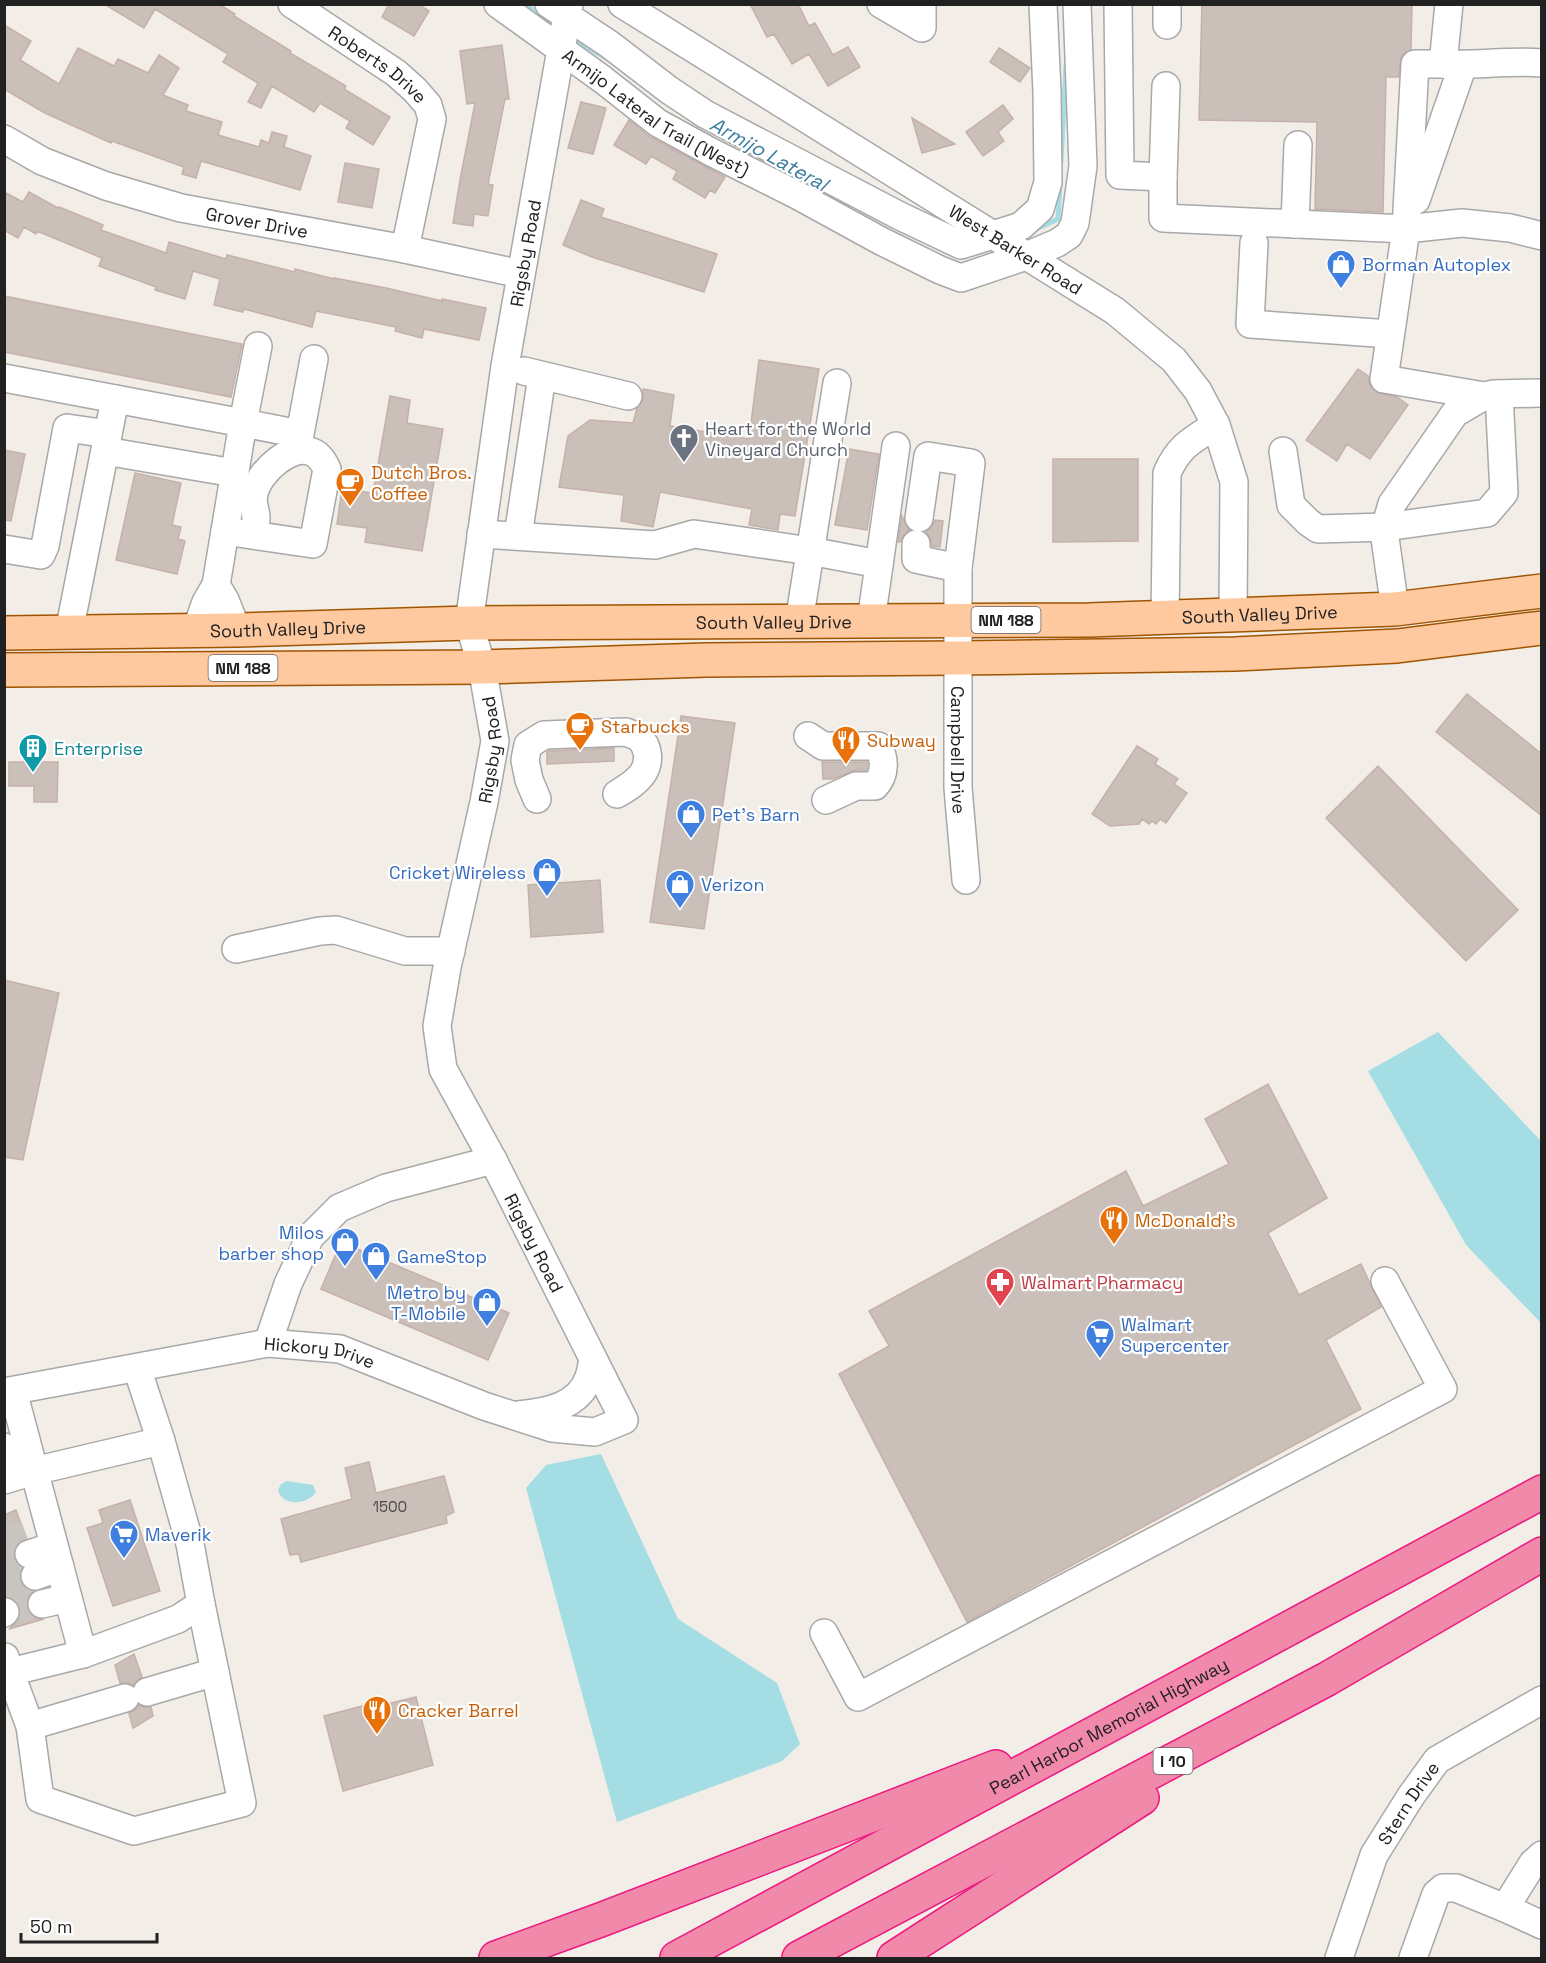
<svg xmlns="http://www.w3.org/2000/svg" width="1546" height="1963" font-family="'Space Grotesk',sans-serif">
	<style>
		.water { fill: #a4dee4 }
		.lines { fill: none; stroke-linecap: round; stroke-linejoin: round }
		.stream { stroke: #a4dee4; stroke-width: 5 }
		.building { fill: #cbbfba; stroke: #c6b1a8; stroke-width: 1.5 }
		.minor-tunnel { stroke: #c8c4bf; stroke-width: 27; stroke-dasharray: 27 14; stroke-linecap: butt }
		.minor-casing { stroke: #a8a8a8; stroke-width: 30 }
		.major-casing { stroke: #9f5400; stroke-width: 36 }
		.highway-casing { stroke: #ed187f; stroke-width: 36 }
		.minor { stroke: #fff; stroke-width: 27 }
		.major { stroke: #ffc9a0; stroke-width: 33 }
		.highway { stroke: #f089aa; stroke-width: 33 }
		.labels { text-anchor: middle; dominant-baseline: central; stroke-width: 4.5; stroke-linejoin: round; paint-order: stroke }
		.number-label { font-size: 15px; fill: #4c4847 }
		.shield { fill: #fff; stroke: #646464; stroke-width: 1.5 }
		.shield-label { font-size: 16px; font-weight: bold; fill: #212121 }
		.street-label { font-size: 18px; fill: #212121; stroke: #fff }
		.shop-label { font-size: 18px; fill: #366cbe; stroke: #fff; text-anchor: start }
		.worship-label { font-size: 18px; fill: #5b616d; stroke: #fff; text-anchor: start }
		.food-label { font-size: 18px; fill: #c56008; stroke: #fff; text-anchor: start }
		.culture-label { font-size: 18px; fill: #0d838f; stroke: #fff; text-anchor: start }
		.health-label { font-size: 18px; fill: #be3a42; stroke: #fff; text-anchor: start }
		.water-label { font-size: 20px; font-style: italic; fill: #3c7da2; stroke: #fff }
	</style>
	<rect width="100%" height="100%" fill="#f2ede7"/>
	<path class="water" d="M1438,1032L1541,1141L1542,1321L1540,1322L1466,1245L1368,1071Z
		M601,1454L678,1619L777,1683L800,1744L782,1761L617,1822L526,1488L546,1465Z
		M287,1481L313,1485L316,1492C308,1505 282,1507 278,1490L281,1484Z"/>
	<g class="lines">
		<path class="stream" d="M524,4L551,22
			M572,38L608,59
			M1061,161L1066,65
			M1034,230L1058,219L1060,185"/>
	</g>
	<path class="building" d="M104,4H219L235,14L234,16L291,51L290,53L346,86L344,89L390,117L373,145L346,128L350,121L320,103L314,112L272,86L261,108L248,102L258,83L223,62L228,54L155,9L144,28Z
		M389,4H418L429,11L414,36L382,17Z
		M750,4H798L809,26L815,23L833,55L848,47L860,67L828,86L809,54L792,64L774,34L767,37Z
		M1202,4H1412L1411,49L1401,56L1399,77H1386L1383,212L1315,209L1317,122L1199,120Z
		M4,25L31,41L20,60L59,84L78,48L114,66L118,59L148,73L159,55L179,68L163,95L188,105L186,111L222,122L218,135L259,147L261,140L269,143L272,132L287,136L284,147L311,156L300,190L201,161L196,178L182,174L184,167L112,141L111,143L45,113L4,89Z
		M502,45L509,99H505L488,184L493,185L488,216L474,214L473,226L453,223L460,180L475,103L467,104L460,51Z
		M999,48L1030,68L1020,82L990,62Z
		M581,102L606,108L593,154L568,148Z
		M1003,105L1013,119L998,132L1004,141L983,156L966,132Z
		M912,118L955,144L922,153Z
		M629,120L650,137L725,177L715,193L710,190L705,198L673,179L677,171L651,156L646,164L614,145Z
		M345,163L379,169L372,208L338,202Z
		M4,192L23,202L29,192L58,208L59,207L103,225L101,230L166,253L169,242L226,259L227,255L295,272V269L334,279V278L386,288L442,301V299L486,308L479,340L424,329L422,338L395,331L396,327L316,311L312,327L244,309L243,312L214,305L220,279L193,271L185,299L155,290L156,287L99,266L102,258L37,231L36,234L24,227L18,238L4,230Z
		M581,200L604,209L601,217L717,254L704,292L592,257L563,245Z
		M4,296L242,344L231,397L4,352Z
		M759,360L819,369L795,516L780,514L778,530L749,525L752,509L660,492L653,527L621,521L624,495L559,487L568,436L590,420L633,423L637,408L643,400V389L674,395L670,426L749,439Z
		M1358,369L1368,376L1370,385L1375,392L1397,397L1408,405L1370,459L1347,444L1337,461L1306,440Z
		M390,396L410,400L407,423L443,429L422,551L365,542L367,528L337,524L342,489L373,493Z
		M849,449L879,454L867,530L835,525Z
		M4,450L25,454L11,521L4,520Z
		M1053,459H1138V541L1053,542Z
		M135,473L181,483L172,525L181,527L178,539L185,541L177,574L116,560Z
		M902,516L909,530L903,536L901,542H898Z
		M935,520L943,521L940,547L932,546L930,537L926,532L932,527Z
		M1467,694L1542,754V816L1436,732Z
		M681,716L735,723L704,929L650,922Z
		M1137,746L1158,759L1155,764L1178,779L1174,784L1187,793L1166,823L1160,819L1156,824L1152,821L1149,824L1142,819L1139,824L1110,826L1092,814Z
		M614,748V761L547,764V752L549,751Z
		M9,762H58L57,802H34V786H9Z
		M822,762H867V770H856L833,779H823Z
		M1378,766L1518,910L1466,961L1326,818Z
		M600,880L603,932L531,937L528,885Z
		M4,980L59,993L23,1160L4,1157Z
		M1268,1084L1327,1198L1268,1233L1299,1295L1361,1264L1381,1307L1326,1340L1361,1409L967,1622L839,1374L889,1346L869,1311L1126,1171L1143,1206L1229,1164L1205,1119Z
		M341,1242L509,1313L488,1360L321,1289Z
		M369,1462L376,1493L444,1476L454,1512L446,1516L447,1523L301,1562L299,1554L290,1555L281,1519L352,1499L345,1468Z
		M130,1500L160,1591L113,1606L87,1528L103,1523L99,1510Z
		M16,1510L26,1538L17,1544L14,1550V1558L18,1565L22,1568L19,1574L20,1582L25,1588L33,1592L27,1599V1608L31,1615L37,1619H44L9,1629L16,1623L20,1617V1609L16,1600L4,1597V1515Z
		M134,1654L142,1677L133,1685L128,1683H120L115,1665Z
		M416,1697L433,1765L343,1791L324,1716L374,1703L375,1707Z
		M139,1705L144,1707H151L153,1716L133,1728L129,1713L136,1709Z"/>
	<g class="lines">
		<path class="minor-tunnel" d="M4,1542L26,1534
			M4,1562L29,1554
			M4,1588L35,1576
			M5,1612L42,1604"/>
		<g class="minor-casing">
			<g id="minor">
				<path id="s1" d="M292,4L396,73L415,90L428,105L432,119L405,249"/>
				<path id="s2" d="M498,4L602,79L658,123L711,152L797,195L881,241L940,270L961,278L1026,256L1057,243L1069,235L1075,223L1083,166L1077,4"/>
				<path d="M549,4L609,44L669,90L705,114L900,216L961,245L1021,226L1040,209L1048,182L1047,92L1043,4"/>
				<path id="s3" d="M622,4L1115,311L1174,360L1198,391L1216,425L1234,482L1233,615"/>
				<path d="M881,4L922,28V4"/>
				<path d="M1118,4L1120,175L1163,177L1166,86"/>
				<path d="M1449,4L1443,64C1476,66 1509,60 1542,63"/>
				<path d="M1167,25V4"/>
				<path id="s4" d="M4,139L42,161L106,186L181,208L405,249L521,274"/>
				<path d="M1163,177V218L1406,229"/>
				<path d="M1416,200L1463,65"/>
				<path d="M1295,224L1298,145"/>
				<path d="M1406,229L1415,64H1443"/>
				<path d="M1254,243L1250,324L1390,334"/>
				<path d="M258,346L243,423L300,434L314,359"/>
				<path d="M524,371L628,396"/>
				<path d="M4,378L243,423L216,585"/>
				<path d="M1484,396L1384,379L1406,229L1462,223L1510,228L1542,236"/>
				<path d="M105,451L234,473"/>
				<path d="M1283,451L1291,505L1308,522L1318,529L1386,527L1487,513L1504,493L1499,394"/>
				<path id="s5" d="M919,518L928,456L971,463L958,568V788L966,880"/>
				<path d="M225,531L313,544L327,469C324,463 320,455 312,452C291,443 261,471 255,490C251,503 255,506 256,517C256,523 255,529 254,535"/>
				<path d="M481,534L655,545L694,534L810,551L879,564"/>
				<path d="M518,536L542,376"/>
				<path d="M916,544V559L958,568"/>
				<path d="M4,549L41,555L45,546L67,428L108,434"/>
				<path d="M1395,609L1385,538L1387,521L1392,504L1455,413L1484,396L1494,394L1542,393"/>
				<path d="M1165,617L1167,473C1179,446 1192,440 1216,425"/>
				<path d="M871,621L896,446"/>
				<path d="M799,622L837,383"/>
				<path d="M196,630L206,602L216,585L225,600L237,630"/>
				<path d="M69,632L115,399"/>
				<path d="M808,736L823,746H878C885,759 886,774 875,786H856L826,800"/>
				<path d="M537,799L529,780L525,760L528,745L544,735L626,732C630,734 636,735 639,738C649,746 650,762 643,773C637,782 627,788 617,794"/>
				<path d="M236,949L320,931L336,930L405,951H451"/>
				<path d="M268,1343L288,1284L310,1237L339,1208L386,1188L493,1160"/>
				<path d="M13,1391L83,1654L178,1619L201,1604L190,1544L161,1441L137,1368"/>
				<path id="s6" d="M4,1392L268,1343L340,1349L484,1406L552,1428L595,1432L624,1420L493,1160L443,1069L437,1026L447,967L484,802L495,741L482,667L469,623L505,366L569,4"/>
				<path d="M519,1415C546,1412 579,1407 589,1377C591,1371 592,1365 593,1359"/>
				<path d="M4,1447L34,1471"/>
				<path d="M4,1480L34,1471L161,1441"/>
				<path d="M29,1554L54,1546"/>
				<path d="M35,1576L60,1567"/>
				<path d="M42,1604L68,1598"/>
				<path d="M4,1613L5,1612"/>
				<path d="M824,1633L858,1697L1443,1389L1385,1281"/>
				<path d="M5,1657L10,1672L83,1654"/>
				<path d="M10,1672L30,1726L40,1799L134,1831L242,1803L201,1604"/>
				<path d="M147,1692L215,1672"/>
				<path d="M30,1726L125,1698"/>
				<path d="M1505,1908L1542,1925"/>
				<path id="s7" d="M1339,1958L1374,1855L1411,1796L1437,1760L1542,1700"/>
				<path d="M1413,1958L1436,1894L1443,1888H1456L1505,1908L1533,1863L1542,1855"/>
			</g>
		</g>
		<g class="major-casing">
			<g id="major">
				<path id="s8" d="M4,633L237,630L469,623L1089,620L1395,609L1542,591"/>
				<path d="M4,670L482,667L706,660L958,658L1235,654L1397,646L1542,628"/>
			</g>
		</g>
		<g class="highway-casing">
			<g id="highway">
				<path d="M496,1958L603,1919L996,1767"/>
				<path id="s9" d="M677,1958L1542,1492"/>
				<path d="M799,1958L1327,1679L1542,1554"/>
				<path d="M894,1958L1142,1798"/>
			</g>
		</g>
		<use href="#minor" class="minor"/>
		<use href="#major" class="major"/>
		<use href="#highway" class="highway"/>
	</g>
	<defs>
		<g id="shop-pin" transform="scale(1.5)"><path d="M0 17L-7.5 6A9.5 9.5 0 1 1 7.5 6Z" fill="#3f7fe0" stroke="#fff"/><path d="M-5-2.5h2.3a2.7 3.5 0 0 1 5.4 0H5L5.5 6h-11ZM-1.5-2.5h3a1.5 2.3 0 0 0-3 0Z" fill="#fff"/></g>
		<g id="church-pin" transform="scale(1.5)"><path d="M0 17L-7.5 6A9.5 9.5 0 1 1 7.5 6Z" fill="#6b7280" stroke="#fff"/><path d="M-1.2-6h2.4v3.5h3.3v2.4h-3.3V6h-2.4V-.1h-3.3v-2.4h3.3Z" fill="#fff"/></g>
		<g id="cafe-pin" transform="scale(1.5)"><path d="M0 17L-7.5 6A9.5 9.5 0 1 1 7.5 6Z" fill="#e8710a" stroke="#fff"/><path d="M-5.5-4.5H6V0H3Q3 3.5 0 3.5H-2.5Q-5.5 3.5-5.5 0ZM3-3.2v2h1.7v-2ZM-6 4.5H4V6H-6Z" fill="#fff"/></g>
		<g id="restaurant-pin" transform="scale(1.5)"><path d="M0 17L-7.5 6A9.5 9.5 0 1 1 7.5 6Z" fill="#e8710a" stroke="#fff"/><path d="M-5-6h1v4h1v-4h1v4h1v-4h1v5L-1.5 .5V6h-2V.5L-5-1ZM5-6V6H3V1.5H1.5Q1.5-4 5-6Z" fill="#fff"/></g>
		<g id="building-pin" transform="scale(1.5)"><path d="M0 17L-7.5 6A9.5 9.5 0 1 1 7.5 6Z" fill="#0f9aa8" stroke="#fff"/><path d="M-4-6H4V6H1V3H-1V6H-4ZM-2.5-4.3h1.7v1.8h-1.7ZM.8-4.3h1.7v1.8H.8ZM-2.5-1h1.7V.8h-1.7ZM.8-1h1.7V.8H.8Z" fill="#fff"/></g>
		<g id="pharmacy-pin" transform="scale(1.5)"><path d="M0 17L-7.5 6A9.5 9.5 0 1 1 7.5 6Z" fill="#e0444e" stroke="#fff"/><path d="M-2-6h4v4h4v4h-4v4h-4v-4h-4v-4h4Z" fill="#fff"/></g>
		<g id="supermarket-pin" transform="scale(1.5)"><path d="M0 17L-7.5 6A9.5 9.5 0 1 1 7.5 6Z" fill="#3f7fe0" stroke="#fff"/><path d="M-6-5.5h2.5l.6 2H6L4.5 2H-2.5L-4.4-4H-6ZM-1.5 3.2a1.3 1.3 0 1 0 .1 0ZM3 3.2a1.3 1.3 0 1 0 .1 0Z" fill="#fff"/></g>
	</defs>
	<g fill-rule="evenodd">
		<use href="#shop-pin" x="1341" y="264"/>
		<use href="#church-pin" x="684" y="438"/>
		<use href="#cafe-pin" x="350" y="482"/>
		<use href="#cafe-pin" x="580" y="726"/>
		<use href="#restaurant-pin" x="846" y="740"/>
		<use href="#building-pin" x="33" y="748"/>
		<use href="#shop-pin" x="691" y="814"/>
		<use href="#shop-pin" x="547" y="872"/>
		<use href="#shop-pin" x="680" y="884"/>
		<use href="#restaurant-pin" x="1114" y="1220"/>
		<use href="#shop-pin" x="345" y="1242"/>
		<use href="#shop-pin" x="376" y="1256"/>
		<use href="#pharmacy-pin" x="1000" y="1282"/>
		<use href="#shop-pin" x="487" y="1302"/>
		<use href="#supermarket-pin" x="1100" y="1334"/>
		<use href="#supermarket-pin" x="124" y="1534"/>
		<use href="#restaurant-pin" x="377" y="1710"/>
	</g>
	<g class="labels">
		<g class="number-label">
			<text x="390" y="1506">1500</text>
		</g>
		<g class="shield">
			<rect x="971.5" y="607" width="69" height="26" rx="4.5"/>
			<rect x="208.5" y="655" width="69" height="26" rx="4.5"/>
			<rect x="1153.5" y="1748" width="39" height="26" rx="4.5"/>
		</g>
		<g class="shield-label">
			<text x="1006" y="620">NM 188</text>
			<text x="243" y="668">NM 188</text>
			<text x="1173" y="1761">I 10</text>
		</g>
		<g class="street-label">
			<text stroke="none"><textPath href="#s1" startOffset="105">Roberts Drive</textPath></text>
			<text stroke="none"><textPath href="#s2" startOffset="192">Armijo Lateral Trail (West)</textPath></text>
			<text stroke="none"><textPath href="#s4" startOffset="268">Grover Drive</textPath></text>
			<text stroke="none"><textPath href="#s3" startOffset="464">West Barker Road</textPath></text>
			<text stroke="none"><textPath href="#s6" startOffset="1866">Rigsby Road</textPath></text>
			<text stroke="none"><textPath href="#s8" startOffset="1256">South Valley Drive</textPath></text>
			<text stroke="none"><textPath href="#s8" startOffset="770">South Valley Drive</textPath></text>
			<text stroke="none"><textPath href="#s8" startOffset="284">South Valley Drive</textPath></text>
			<text stroke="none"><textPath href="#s6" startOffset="1362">Rigsby Road</textPath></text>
			<text stroke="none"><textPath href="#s5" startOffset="394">Campbell Drive</textPath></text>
			<text transform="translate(534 1243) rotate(63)">Rigsby Road</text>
			<text stroke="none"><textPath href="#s6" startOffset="321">Hickory Drive</textPath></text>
			<text stroke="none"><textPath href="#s9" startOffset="490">Pearl Harbor Memorial Highway</textPath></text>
			<text stroke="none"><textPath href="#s7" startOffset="171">Stern Drive</textPath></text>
		</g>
		<g class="shop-label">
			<text x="1362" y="264">Borman Autoplex</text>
			<text x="712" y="814">Pet's Barn</text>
			<text x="526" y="872" text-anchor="end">Cricket Wireless</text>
			<text x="701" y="884">Verizon</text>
			<text x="324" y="1232" text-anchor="end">Milos<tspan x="324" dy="21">barber shop</tspan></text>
			<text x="397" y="1256">GameStop</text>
			<text x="466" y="1292" text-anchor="end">Metro by<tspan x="466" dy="21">T-Mobile</tspan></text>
			<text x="1121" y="1324">Walmart<tspan x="1121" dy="21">Supercenter</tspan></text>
			<text x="145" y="1534">Maverik</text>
		</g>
		<g class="worship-label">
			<text x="705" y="428">Heart for the World<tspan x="705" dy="21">Vineyard Church</tspan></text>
		</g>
		<g class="food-label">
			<text x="371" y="472">Dutch Bros.<tspan x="371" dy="21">Coffee</tspan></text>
			<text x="601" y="726">Starbucks</text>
			<text x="867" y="740">Subway</text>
			<text x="1135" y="1220">McDonald's</text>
			<text x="398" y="1710">Cracker Barrel</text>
		</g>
		<g class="culture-label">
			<text x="54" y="748">Enterprise</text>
		</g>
		<g class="health-label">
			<text x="1021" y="1282">Walmart Pharmacy</text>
		</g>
		<g class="water-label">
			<text transform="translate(769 154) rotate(29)">Armijo Lateral</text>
		</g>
	</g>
	<rect width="1546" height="1963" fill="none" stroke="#212121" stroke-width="12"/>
	<path d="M21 1933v9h136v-9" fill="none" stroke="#212121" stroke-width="3"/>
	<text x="30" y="1933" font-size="18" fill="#212121" stroke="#ffffff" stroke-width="4.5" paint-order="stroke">50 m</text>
</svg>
